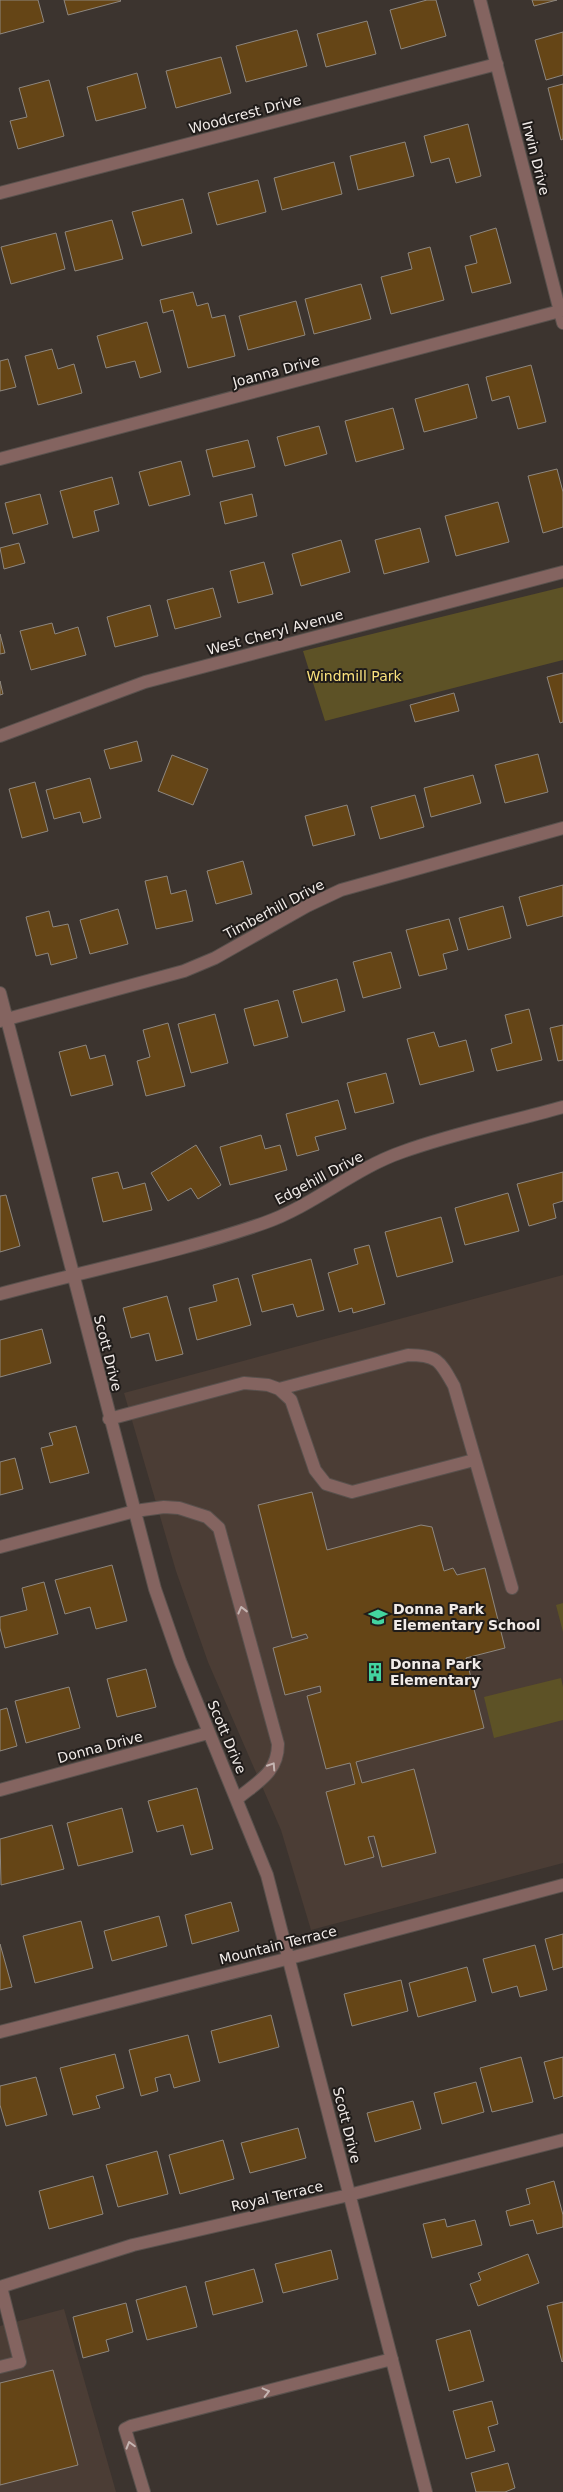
<svg xmlns="http://www.w3.org/2000/svg" width="563" height="2492" font-family="'DejaVu Sans',sans-serif">
	<style>
		.built { fill: #4b3d35 }
		.green { fill: #5d5226 }
		.building { fill: #654516; stroke: #8e877f }
		.lines { fill: none; stroke-linecap: round; stroke-linejoin: round }
		.minor-casing { stroke: #59514d; stroke-width: 14 }
		.minor { stroke: #846460; stroke-width: 12 }
		.oneway { stroke: #c5b5b2 }
		.labels { text-anchor: middle; dominant-baseline: central; stroke-width: 4; stroke-linejoin: round; paint-order: stroke }
		.street-label { font-size: 14px; fill: #f1ebe8; stroke: #201c1a }
		.park-label { font-size: 14px; fill: #fbe27d; stroke: #201c1a }
		.poi-label { font-size: 14px; font-weight: bold; fill: #f1ebe8; stroke: #201c1a; text-anchor: start }
	</style>
	<rect width="100%" height="100%" fill="#3c342f"/>
	<path class="built" d="M563,1275V1863L311,1930L281,1830L208,1662L176,1571L124,1393Z
		M64,2309L116,2492H0V2326Z"/>
	<path class="green" d="M563,587V660L325,721L303,651Z
		M563,1603V1632L556,1605Z
		M561,1678L563,1687V1720L494,1738L484,1697Z"/>
	<path class="building" d="M0,0H38L44,22L0,34Z
		M64,0H120L121,1L68,15Z
		M427,0H436L446,36L401,49L390,10Z
		M532,0H557L534,6Z
		M367,21L376,54L326,67L317,34Z
		M297,30L307,66L246,82L236,46Z
		M563,32V75L546,80L535,40Z
		M221,57L231,93L176,108L166,71Z
		M137,73L146,108L96,121L87,87Z
		M49,80L64,136L18,149L10,121L27,117L19,88Z
		M563,84V139L561,140L548,88Z
		M468,124L481,176L456,183L449,158L431,163L424,136Z
		M405,142L414,176L358,190L350,156Z
		M334,162L342,194L282,210L274,178Z
		M258,180L266,212L217,225L208,193Z
		M183,199L192,233L142,246L132,212Z
		M112,220L123,259L75,271L65,232Z
		M496,228L511,283L472,293L465,266L477,263L470,236Z
		M56,233L65,269L11,284L1,247Z
		M430,247L444,300L391,314L381,277L412,269L408,253Z
		M361,284L371,319L314,334L305,299Z
		M193,292L197,306L208,303L212,318L225,315L235,356L188,368L173,310L163,313L160,300Z
		M296,301L305,335L248,350L239,316Z
		M147,322L161,372L140,378L135,361L106,368L97,336Z
		M52,349L58,369L74,364L82,393L38,405L25,356Z
		M8,359L16,387L0,391V361Z
		M531,365L546,422L518,429L509,396L492,401L486,377Z
		M468,384L477,418L424,432L415,399Z
		M393,408L404,449L356,462L345,421Z
		M319,426L327,454L285,466L277,437Z
		M248,440L255,467L213,477L206,450Z
		M181,461L190,495L149,506L139,472Z
		M557,469L563,492V527L543,533L528,476Z
		M112,477L119,504L94,511L99,531L73,538L60,491Z
		M40,494L48,524L13,534L5,503Z
		M252,494L257,516L225,524L220,502Z
		M498,502L509,542L456,556L445,516Z
		M420,528L429,562L384,574L375,540Z
		M341,540L350,572L301,586L292,554Z
		M19,543L25,563L4,569L0,548Z
		M264,562L273,594L238,603L230,571Z
		M213,588L221,617L175,629L167,600Z
		M150,605L158,636L115,647L107,617Z
		M52,623L55,634L78,627L86,655L31,670L20,631Z
		M0,634L5,653L0,654Z
		M563,673V722L560,723L547,677Z
		M0,681L3,694L0,695Z
		M454,693L459,711L415,722L410,705Z
		M137,741L142,761L110,769L104,750Z
		M538,754L548,792L505,803L495,765Z
		M172,755L208,769L193,805L158,791Z
		M473,775L481,803L431,817L424,788Z
		M90,778L101,818L83,823L80,812L54,819L46,790Z
		M35,782L48,831L22,838L9,789Z
		M415,795L424,827L380,839L371,807Z
		M347,805L355,835L313,846L305,816Z
		M243,861L252,894L216,904L207,871Z
		M167,876L171,894L186,890L193,921L156,929L145,881Z
		M563,885V916L527,926L519,897Z
		M503,906L511,938L468,950L459,918Z
		M118,909L128,944L90,954L80,920Z
		M49,911L53,927L68,924L77,958L51,965L48,953L36,956L26,917Z
		M449,919L458,950L443,954L447,969L419,976L406,930Z
		M391,952L401,988L363,998L353,962Z
		M337,979L345,1011L302,1023L293,991Z
		M278,1000L288,1037L254,1046L244,1009Z
		M529,1009L542,1060L497,1071L491,1049L512,1043L505,1015Z
		M215,1014L228,1063L191,1073L178,1024Z
		M168,1023L185,1086L146,1096L137,1061L150,1057L143,1030Z
		M563,1025V1060L558,1061L550,1028Z
		M434,1032L439,1047L466,1040L474,1071L420,1085L407,1039Z
		M86,1045L90,1059L105,1055L113,1085L71,1096L59,1052Z
		M386,1073L394,1103L355,1113L347,1083Z
		M338,1100L346,1129L315,1137L319,1150L297,1156L286,1114Z
		M261,1135L265,1149L280,1145L287,1170L230,1185L220,1147Z
		M196,1145L221,1185L198,1199L191,1188L168,1201L151,1173Z
		M118,1172L123,1189L145,1183L152,1210L103,1222L92,1178Z
		M563,1172V1201L553,1204L556,1218L529,1226L517,1184Z
		M508,1193L519,1231L465,1245L455,1208Z
		M6,1195L20,1246L0,1252V1196Z
		M441,1217L453,1262L397,1277L385,1232Z
		M369,1245L385,1304L353,1313L352,1308L339,1312L328,1273L358,1264L354,1249Z
		M311,1259L324,1310L297,1317L293,1304L262,1312L252,1275Z
		M238,1278L251,1325L197,1340L189,1308L217,1301L213,1285Z
		M167,1296L183,1354L156,1361L149,1333L131,1338L123,1308Z
		M42,1329L51,1363L0,1377V1340Z
		M76,1426L89,1473L50,1483L41,1448L53,1445L49,1433Z
		M15,1458L23,1489L0,1495V1462Z
		M312,1492L327,1550L421,1525L432,1527L444,1571L453,1568L457,1575L485,1568L505,1648L466,1658L484,1728L356,1762L362,1783L414,1769L436,1853L382,1867L374,1836L368,1837L374,1857L345,1865L326,1792L355,1784L350,1763L326,1769L307,1696L321,1692L320,1686L285,1695L273,1648L308,1638L306,1634L292,1638L258,1505Z
		M112,1565L127,1621L96,1629L90,1607L65,1614L55,1580Z
		M44,1582L58,1634L5,1648L0,1628V1617L27,1610L22,1588Z
		M146,1669L156,1707L117,1717L107,1679Z
		M69,1687L80,1728L26,1743L15,1701Z
		M7,1708L17,1746L0,1751V1710Z
		M197,1788L213,1849L191,1855L183,1825L157,1832L148,1801Z
		M122,1808L133,1852L78,1866L67,1823Z
		M52,1825L64,1869L1,1885L0,1839Z
		M231,1902L239,1931L192,1944L185,1915Z
		M159,1916L167,1946L112,1961L104,1931Z
		M81,1921L93,1968L35,1983L23,1936Z
		M563,1934V1967L553,1970L545,1939Z
		M0,1944L12,1987L0,1990Z
		M535,1945L547,1990L520,1997L517,1986L492,1993L483,1959Z
		M467,1967L476,2001L418,2017L409,1983Z
		M401,1980L408,2011L352,2026L344,1994Z
		M271,2015L279,2047L219,2063L211,2031Z
		M188,2035L200,2081L174,2088L170,2074L155,2078L158,2091L141,2096L129,2050Z
		M115,2054L124,2088L96,2096L100,2108L73,2115L60,2068Z
		M521,2057L533,2102L492,2112L480,2068Z
		M563,2057V2096L554,2099L544,2062Z
		M36,2077L47,2115L6,2126L0,2105V2086Z
		M476,2082L484,2112L442,2124L434,2093Z
		M413,2101L421,2129L375,2142L367,2113Z
		M298,2128L306,2158L250,2173L241,2143Z
		M223,2140L234,2179L180,2194L169,2155Z
		M157,2151L168,2194L118,2207L106,2165Z
		M93,2176L103,2214L49,2229L39,2191Z
		M554,2181L563,2215V2227L537,2234L533,2220L510,2226L506,2211L530,2204L526,2189Z
		M445,2219L447,2227L475,2220L482,2245L432,2258L423,2224Z
		M331,2250L338,2279L283,2293L275,2264Z
		M528,2254L539,2283L478,2306L470,2284L481,2280L478,2273Z
		M254,2269L263,2302L213,2315L205,2282Z
		M186,2286L197,2327L147,2340L136,2300Z
		M563,2302V2361L562,2362L547,2306Z
		M126,2303L133,2332L106,2340L109,2351L83,2358L73,2317Z
		M470,2330L484,2381L449,2391L436,2340Z
		M53,2370L78,2465L0,2485V2383Z
		M492,2401L498,2424L488,2427L495,2451L466,2459L453,2411Z
		M508,2463L515,2488L505,2492H476L471,2473Z"/>
	<g class="lines">
		<g class="minor-casing">
			<path id="minor" d="M480,0L563,323
				M0,193L497,64
				M0,459L560,311
				M0,736L145,682L563,572
				M0,993L155,1589L180,1661L267,1875L426,2492
				M0,1021L184,971L215,958L307,906L341,890L563,828
				M0,1294C88,1270 178,1253 264,1223C313,1206 353,1169 402,1152C454,1133 510,1122 563,1107
				M279,1389L408,1355C438,1355 440,1361 454,1386L512,1588
				M109,1419L244,1383L268,1385L279,1389L291,1400L315,1470L326,1484L352,1492L474,1460
				M0,1547L135,1511L164,1507L179,1508L207,1517L219,1528L278,1744C278,1773 257,1782 237,1799
				M0,1790L208,1733
				M0,2032L290,1958L563,1885
				M0,2287L133,2245L349,2195L563,2140
				M0,2367L20,2362L1,2287
				M144,2492L125,2429L131,2426L392,2359"/>
		</g>
		<use href="#minor" class="minor"/>
	</g>
	<defs><path id="oneway-chevron" d="M-2-3.5L2.5 0L-2 3.5" fill="none" stroke-width="1.6" stroke-linecap="round" stroke-linejoin="round" transform="scale(1.25)"/></defs>
	<g class="oneway">
		<use href="#oneway-chevron" transform="translate(242 1610) rotate(-104)"/>
		<use href="#oneway-chevron" transform="translate(272 1766) rotate(-57)"/>
		<use href="#oneway-chevron" transform="translate(266 2392) rotate(-14)"/>
		<use href="#oneway-chevron" transform="translate(130 2445) rotate(-106)"/>
	</g>
	<defs>
		<g id="school-bare" transform="scale(1.5)"><path d="M0-5L7-2L0 1L-7-2ZM-4 1L0 2.5L4 1V4Q0 6-4 4Z" fill="#43d4a0" stroke="#201c1a" stroke-width="2.5" paint-order="stroke"/></g>
		<g id="building-bare" transform="scale(1.5)"><path d="M-4-6H4V6H1V3H-1V6H-4ZM-2.5-4.3h1.7v1.8h-1.7ZM.8-4.3h1.7v1.8H.8ZM-2.5-1h1.7V.8h-1.7ZM.8-1h1.7V.8H.8Z" fill="#43d4a0" stroke="#201c1a" stroke-width="2.5" paint-order="stroke"/></g>
	</defs>
	<g fill-rule="evenodd">
		<use href="#school-bare" x="378" y="1617"/>
		<use href="#building-bare" x="375" y="1672"/>
	</g>
	<g class="labels">
		<g class="street-label">
			<text transform="translate(245 114) rotate(-15)">Woodcrest Drive</text>
			<text transform="translate(536 158) rotate(76)">Irwin Drive</text>
			<text transform="translate(276 371) rotate(-15)">Joanna Drive</text>
			<text transform="translate(275 632) rotate(-15)">West Cheryl Avenue</text>
			<text transform="translate(274 909) rotate(-28)">Timberhill Drive</text>
			<text transform="translate(319 1178) rotate(-28)">Edgehill Drive</text>
			<text transform="translate(108 1353) rotate(76)">Scott Drive</text>
			<text transform="translate(227 1737) rotate(67)">Scott Drive</text>
			<text transform="translate(100 1747) rotate(-15)">Donna Drive</text>
			<text transform="translate(278 1945) rotate(-14)">Mountain Terrace</text>
			<text transform="translate(347 2125) rotate(76)">Scott Drive</text>
			<text transform="translate(277 2196) rotate(-13)">Royal Terrace</text>
		</g>
		<g class="park-label">
			<text x="354" y="676">Windmill Park</text>
		</g>
		<g class="poi-label">
			<text x="393" y="1609">Donna Park<tspan x="393" dy="16">Elementary School</tspan></text>
			<text x="390" y="1664">Donna Park<tspan x="390" dy="16">Elementary</tspan></text>
		</g>
	</g>
</svg>
